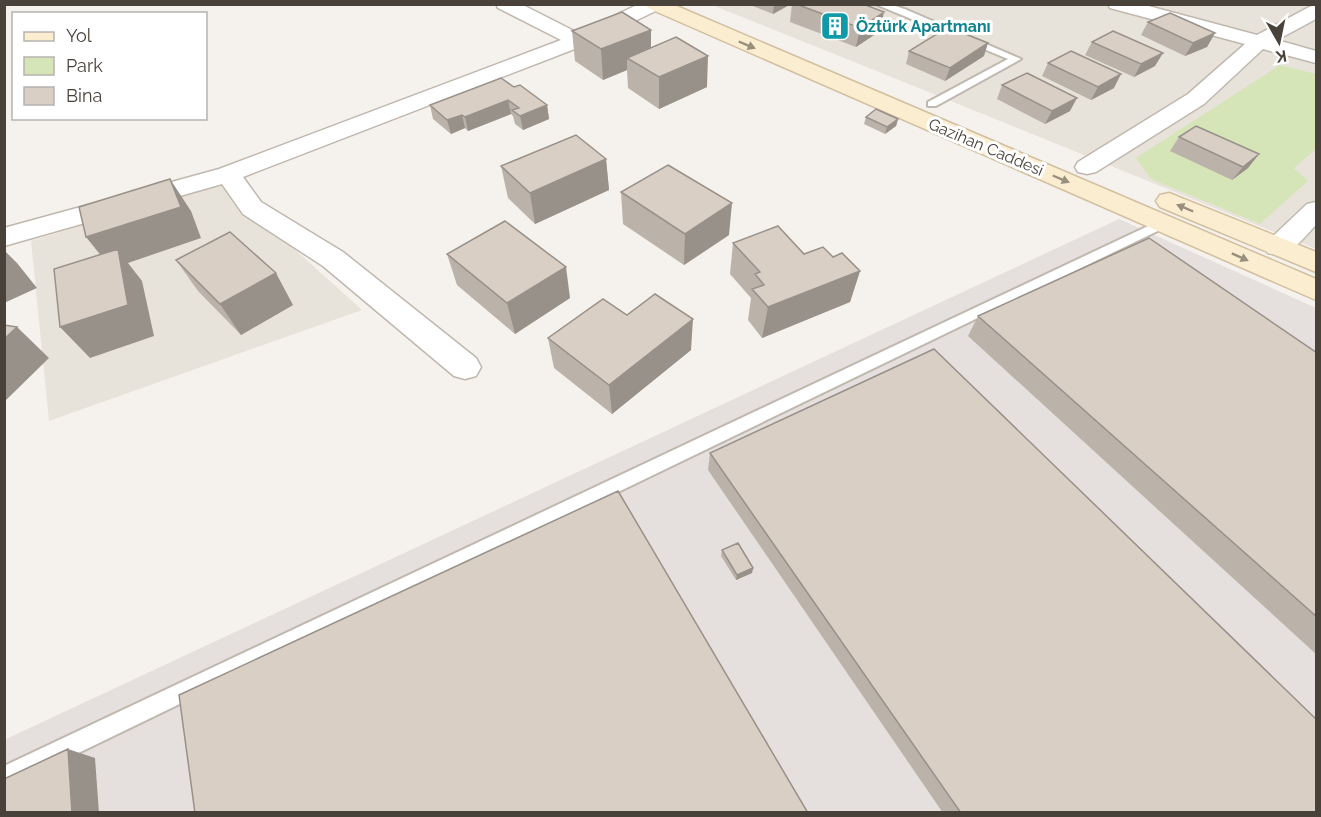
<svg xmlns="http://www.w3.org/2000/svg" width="1321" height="817" font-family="Raleway,sans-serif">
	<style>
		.residential { fill: #e8e3da }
		.industrial { fill: #e5e0dd }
		.green { fill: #d5e5b8 }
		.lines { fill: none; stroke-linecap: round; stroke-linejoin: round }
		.lane-casing { stroke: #c0b8af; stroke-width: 4 }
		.street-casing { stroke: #c0b8af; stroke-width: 3 }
		.secondary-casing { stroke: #d1bf9f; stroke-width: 3 }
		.lane { fill: #fff; fill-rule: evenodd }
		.street { fill: #fff; fill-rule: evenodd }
		.secondary { fill: #fbedd0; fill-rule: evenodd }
		.wall { fill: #bbb2a9 }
		.shaded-wall { fill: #98918a }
		.building { fill: #d9cfc5; stroke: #98918a; stroke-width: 1.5 }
		.oneway { fill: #998f7e }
		.labels { text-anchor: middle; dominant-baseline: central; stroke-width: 6; stroke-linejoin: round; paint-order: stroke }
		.far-culture-label { font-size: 16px; font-weight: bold; fill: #0d838f; stroke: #fff; text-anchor: start }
		.far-street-label { font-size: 16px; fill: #49423a; stroke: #fff }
	</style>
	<rect width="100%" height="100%" fill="#f5f1ec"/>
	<path class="residential" d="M712,5H1316V249L847,59Z
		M221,183L362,310L49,421L31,241Z"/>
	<path class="industrial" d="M1119,219L1316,308V812H5L4,740Z"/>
	<path class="green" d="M1280,65L1316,74V149L1294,168L1308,181L1260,224L1151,179L1136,158Z"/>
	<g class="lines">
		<g class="lane-casing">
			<path id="lane" d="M875,4H890L907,10L1021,59L936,106H928V102L1008,59Z
				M1163,219L1170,223L1168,226L4,789V766Z"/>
		</g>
		<g class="street-casing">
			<path id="street" d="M496,4H521L578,33L639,4H664L662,8L585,45L243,177L261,202L343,252L476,358L481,367L476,376L465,379L454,376L323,266L243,214L222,184L4,246V228L219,169L561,40L498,8Z
				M1108,4H1141L1257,35L1309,7L1316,5V19L1277,40L1316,51V63L1263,49L1204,104L1096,172L1087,174L1078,172L1075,167L1078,162L1188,94L1245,44L1110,8Z
				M1316,202V225C1302,239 1290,259 1268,253L1264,247L1268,241L1307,204Z"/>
		</g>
		<g class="secondary-casing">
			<path id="secondary" d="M646,4H672L1316,279V300L648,8Z
				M1169,193L1316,252V272L1160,207L1156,201L1160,195Z"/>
		</g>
		<use href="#lane" class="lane"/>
		<use href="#street" class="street"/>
		<use href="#secondary" class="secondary"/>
	</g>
	<path class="wall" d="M748,4H791L773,14Z
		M792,4H863L880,31L856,47L790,22Z
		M1148,22L1215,33L1207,47L1185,56L1141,35Z
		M572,31L707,87L659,109L628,88L627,70L603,80L575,61Z
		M1092,42L1155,66L1134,77L1085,55Z
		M909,51L984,56L945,81L906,64Z
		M1048,63L1114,88L1091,100L1042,76Z
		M1002,85L1070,111L1045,124L997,99Z
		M514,87L547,105L549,119L523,130L515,124L513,116L511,114L468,131L465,128L451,134L433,119L430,105Z
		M866,117L898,119L896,126L885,134L864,124Z
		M1179,137L1259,154L1248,168L1232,180L1170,151Z
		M606,159L609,190L535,224L508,198L501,166Z
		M621,192L729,235L684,265L623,224Z
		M733,243L804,254L833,257L860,271L850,302L762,338L748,320L751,298L730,274Z
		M447,254L570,298L515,334L457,285Z
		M176,260L293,305L241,335L198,291Z
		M627,315L691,350L612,414L554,368L548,338Z
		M978,316L1317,353V655L968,336Z
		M710,453L1317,813H943L708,470Z
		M722,550L753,568L752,573L736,580L721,556Z"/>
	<path class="shaded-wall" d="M774,4H791L773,14Z
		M884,12L880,31L856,47L860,28Z
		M651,30V60L627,58V70L603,80L601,49Z
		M1215,33L1207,47L1185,56L1193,43Z
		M988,43L984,56L945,81L950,68Z
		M1163,53L1155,66L1134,77L1141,64Z
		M708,56L707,87L659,109V77Z
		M1121,74L1114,88L1091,100L1098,87Z
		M1077,98L1070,111L1045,124L1052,111Z
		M508,100L511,114L468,131L465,117Z
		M547,105L549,119L523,130L520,116Z
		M462,115L465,128L451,134L447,120Z
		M898,119L896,126L885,134L887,127Z
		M1259,154L1248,168L1232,180L1243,167Z
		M606,159L609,190L535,224L530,193Z
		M170,179L191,211L201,238L128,263L142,281L154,336L90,358L60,327L111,268L86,237Z
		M732,203L729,235L684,265L685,234Z
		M4,250L17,263L37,288L4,303Z
		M566,267L570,298L515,334L507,303Z
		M860,271L850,302L762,338L768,307Z
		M276,273L293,305L241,335L220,304Z
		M693,319L691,350L612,414L609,385Z
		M17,327L49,358L4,402V339Z
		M753,568L752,573L736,580L737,575Z
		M68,749L95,758L99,813H72Z"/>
	<path class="building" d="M796,4H863L884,12L860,28Z
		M622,12L651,30L601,49L572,31Z
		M1170,13L1215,33L1193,43L1148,22Z
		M948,27L988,43L950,68L909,51Z
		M1113,31L1163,53L1141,64L1092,42Z
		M676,37L708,56L659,77L627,58Z
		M1071,51L1121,74L1098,87L1048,63Z
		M1027,73L1077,98L1052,111L1002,85Z
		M501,78L514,87L520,85L547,105L520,116L512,110L519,108L508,100L465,117L462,115L447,120L430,105Z
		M876,109L898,119L887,127L866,117Z
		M1196,126L1259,154L1243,167L1179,137Z
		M576,135L606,159L530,193L501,166Z
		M668,165L732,203L685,234L621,192Z
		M170,179L181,207L86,237L79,207Z
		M505,221L566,267L507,303L447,254Z
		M778,226L804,254L823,247L833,257L842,253L860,271L768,307L752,289L764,285L755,274L760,272L733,243Z
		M230,232L276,273L220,304L176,260Z
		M1149,238L1317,353V617L978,316Z
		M118,249L128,305L60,327L54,269Z
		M655,294L693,319L609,385L548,338L603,299L627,315Z
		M4,325L17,327L4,339Z
		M934,349L1317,720V813H961L710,453Z
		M618,491L808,813H195L179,695Z
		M738,543L753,568L737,575L722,550Z
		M68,749L72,813H4V779Z"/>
	<defs><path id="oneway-solid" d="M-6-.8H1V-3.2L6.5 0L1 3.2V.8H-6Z" transform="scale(1.5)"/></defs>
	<g class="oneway">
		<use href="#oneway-solid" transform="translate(747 45) rotate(23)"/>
		<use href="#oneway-solid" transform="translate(1061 179) rotate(23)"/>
		<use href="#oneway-solid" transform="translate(1185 208) rotate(-157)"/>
		<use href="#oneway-solid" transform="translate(1240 257) rotate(24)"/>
	</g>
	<defs>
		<g id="building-square" transform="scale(1.5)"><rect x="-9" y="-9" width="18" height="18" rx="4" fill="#0f9aa8" stroke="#fff"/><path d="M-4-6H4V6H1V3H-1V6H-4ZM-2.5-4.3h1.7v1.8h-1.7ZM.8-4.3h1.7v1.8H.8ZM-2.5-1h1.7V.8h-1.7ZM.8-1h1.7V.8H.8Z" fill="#fff"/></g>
	</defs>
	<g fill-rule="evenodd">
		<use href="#building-square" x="835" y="26"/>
	</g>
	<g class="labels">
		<g class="far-culture-label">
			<text x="856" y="26">Öztürk Apartmanı</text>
		</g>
		<g class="far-street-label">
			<text transform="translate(986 147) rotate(23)">Gazihan Caddesi</text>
		</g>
	</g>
	<rect width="1321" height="817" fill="none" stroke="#49423a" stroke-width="12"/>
	<rect x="12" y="12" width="195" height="108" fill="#ffffff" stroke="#b6b3b0" stroke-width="1.5"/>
	<rect x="24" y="32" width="30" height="9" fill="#fbedd0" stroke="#b6b3b0" stroke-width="1.5"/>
	<text x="66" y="42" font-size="18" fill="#49423a">Yol</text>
	<rect x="24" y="57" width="30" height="18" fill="#d5e5b8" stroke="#b6b3b0" stroke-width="1.5"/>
	<text x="66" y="72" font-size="18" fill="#49423a">Park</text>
	<rect x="24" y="87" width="30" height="18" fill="#d9cfc5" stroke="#b6b3b0" stroke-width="1.5"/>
	<text x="66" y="102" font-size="18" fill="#49423a">Bina</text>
	<g transform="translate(1279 42) rotate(171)" stroke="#ffffff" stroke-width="4.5" paint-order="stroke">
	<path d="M0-4.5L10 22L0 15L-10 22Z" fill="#49423a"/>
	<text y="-9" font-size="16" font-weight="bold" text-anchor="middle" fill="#49423a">K</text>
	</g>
</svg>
